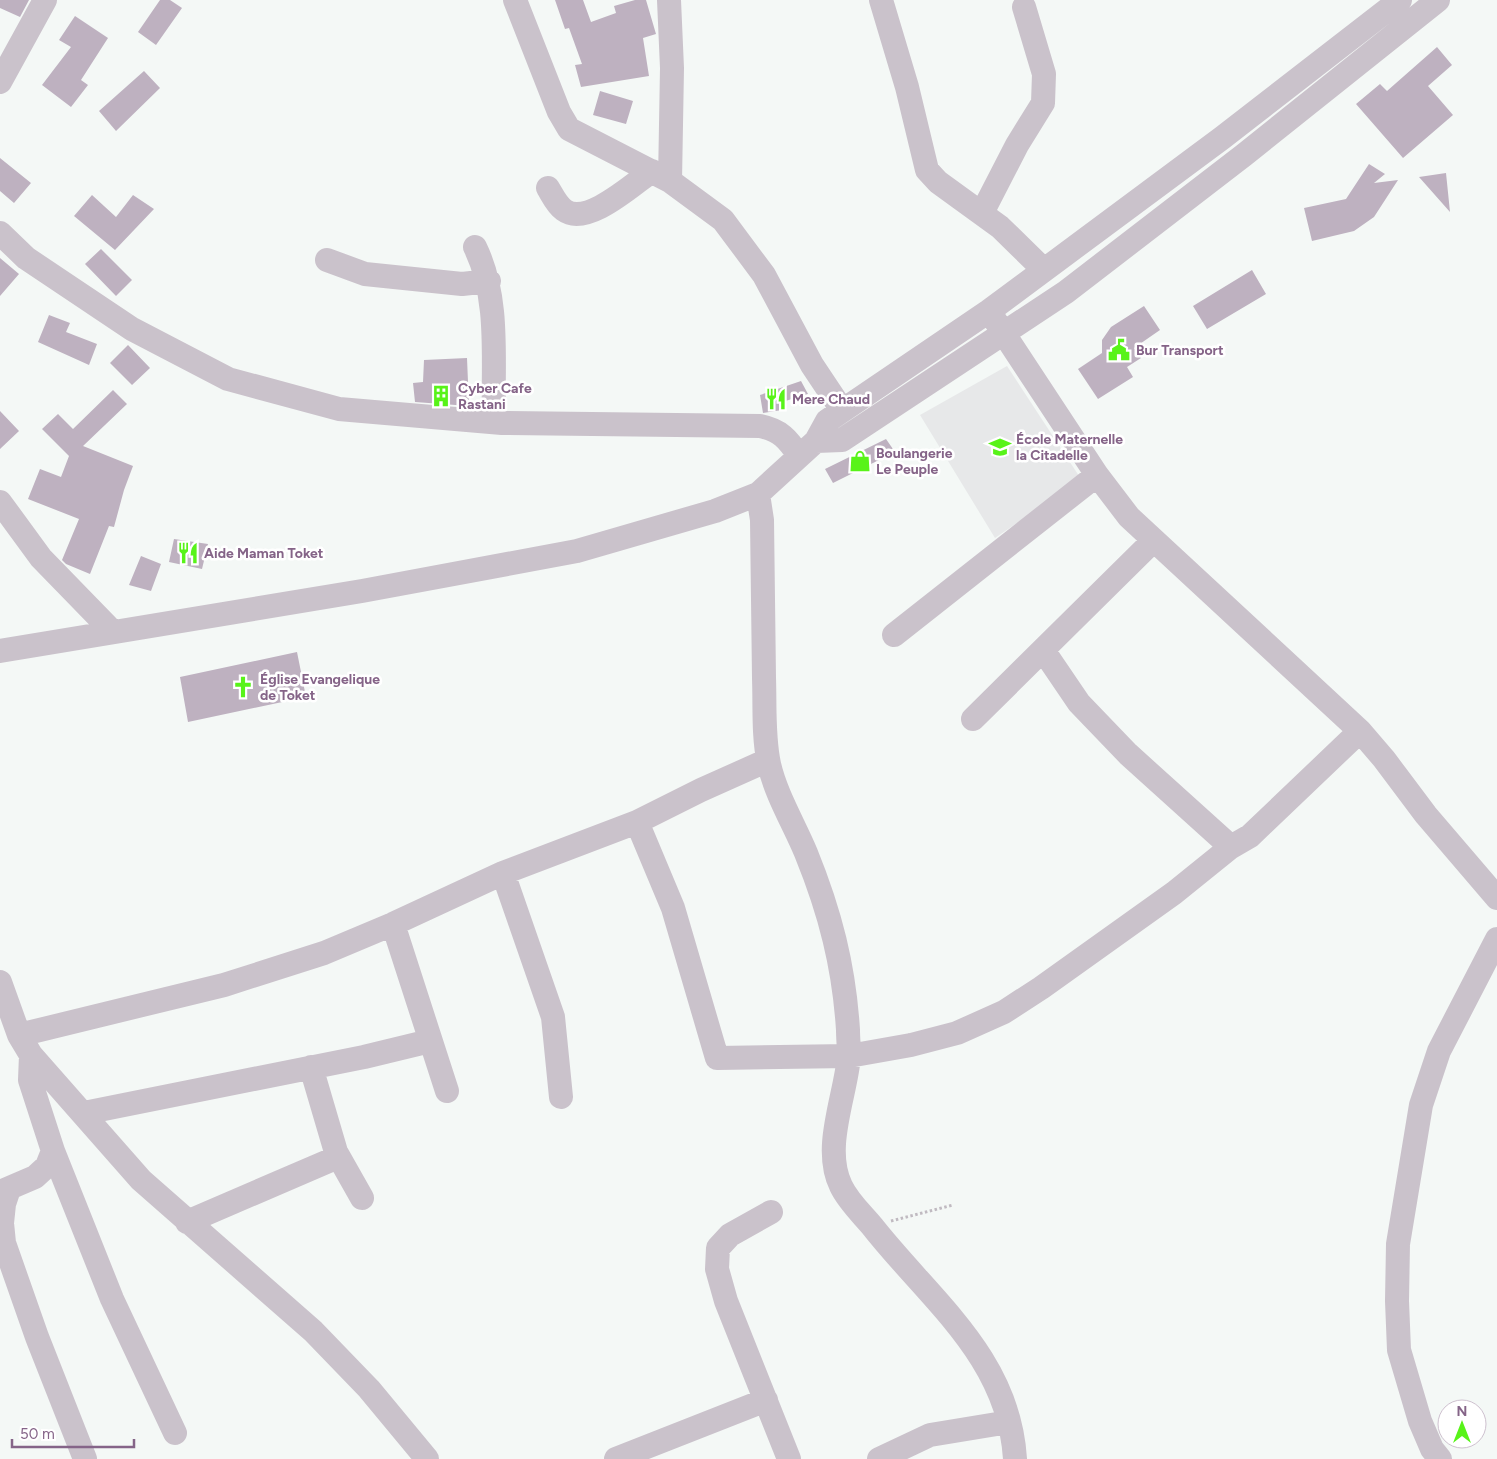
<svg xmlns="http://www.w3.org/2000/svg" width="1497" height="1459" font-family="Figtree,sans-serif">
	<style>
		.built { fill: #e7e8e9 }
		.building { fill: #beb1c0 }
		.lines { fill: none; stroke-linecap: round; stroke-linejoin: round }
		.path { stroke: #c0bac1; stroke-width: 3; stroke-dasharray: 2.5 2.5; stroke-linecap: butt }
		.minor { stroke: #cac2cb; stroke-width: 24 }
		.labels { text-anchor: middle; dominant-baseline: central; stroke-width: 5; stroke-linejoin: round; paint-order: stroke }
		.poi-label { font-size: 14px; font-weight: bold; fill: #856488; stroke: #fff; text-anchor: start }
	</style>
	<rect width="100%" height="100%" fill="#f4f8f6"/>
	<path class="built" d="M1007,366L1081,479L995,538L920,415Z"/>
	<path class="building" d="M0,0H29L20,17L0,8Z
		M160,0H170L182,8L156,45L138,32Z
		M555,0H583L591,22L616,13L614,6L635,0H646L656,34L643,38L649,76L581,87L575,65L582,64L569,28L565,29Z
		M75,16L108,38L81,80L88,85L71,107L42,85L71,47L59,40Z
		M1437,47L1452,65L1428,86L1453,115L1403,158L1356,104L1380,84L1387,91Z
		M144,71L160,88L116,131L99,111Z
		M600,91L633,101L626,124L593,115Z
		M0,158L31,183L14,203L0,191Z
		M1369,164L1385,174L1374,183L1398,180L1374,217L1354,231L1312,241L1304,208L1346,199Z
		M1446,173L1450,212L1419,177Z
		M92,195L116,217L133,195L154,209L115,250L74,216Z
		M101,249L132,280L116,296L85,264Z
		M0,258L19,274L0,296Z
		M1252,270L1266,294L1207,329L1193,306Z
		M1144,306L1160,330L1134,348L1141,358L1127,367L1133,377L1098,399L1078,369L1102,353V340L1111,327Z
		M49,315L70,323L66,332L97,344L89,365L38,342Z
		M128,345L150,368L132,385L110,363Z
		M467,358L469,406L415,402L413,383L423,382L424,360Z
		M801,381L808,394L779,403L782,410L763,413L760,395Z
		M113,390L127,404L83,446L133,466L124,490L114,527L109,526L90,574L66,564L62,560L79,519L28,499L40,469L61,477L69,456L42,429L58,414L73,429Z
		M0,411L19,431L0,449Z
		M886,439L895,452L833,483L825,469Z
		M174,539L208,544L202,569L169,562Z
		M141,556L161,564L151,591L129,585Z
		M297,652L306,697L188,722L180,677Z"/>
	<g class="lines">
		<path class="path" d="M891,1221L953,1205"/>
		<path class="minor" d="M515,0L559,112L569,129L670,181L723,220L764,275L812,365L842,410
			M669,0L672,68L670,181
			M881,0L907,87L927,170L938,182L1000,227L1044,270
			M0,82L45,0
			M548,188C553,196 556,204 564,210C587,227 633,184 652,171
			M982,213L1017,145L1043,103L1044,74L1024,7
			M0,233L26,258L132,329L228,379L339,409L502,423L760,426C780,430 788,439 799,456
			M475,247C501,300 492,365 494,422
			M327,260L365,274L462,284L489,281
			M989,311L1097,475L1129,517L1360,731L1384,759L1426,815L1497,898
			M816,441L842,440L1066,292L1244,155L1438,0
			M758,494L762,520C763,572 763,625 764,678C765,706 763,736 769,764C776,795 794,824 806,853C830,912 844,966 848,1030C848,1038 849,1047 849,1056C846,1095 822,1148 841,1186C848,1201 861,1213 872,1226C930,1300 1009,1357 1015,1459
			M0,502L41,558L112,631
			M894,635L1097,475
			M1043,650L1079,703L1128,754L1231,847
			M0,651L362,591L577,551L715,511L758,494L816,441L827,421L989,311L1222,138L1400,0
			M973,719L1153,541
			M637,822L673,908L717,1058L849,1056L911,1045L957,1033L1004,1012L1041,988L1174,893L1231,847L1250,836L1360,731
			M503,873L553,1017L561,1097
			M393,924L447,1091
			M0,982L19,1035L31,1055L141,1180L313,1331L369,1389L427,1459
			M19,1035L224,985L324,953L393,924L503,873L637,822L701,790L768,760
			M311,1067L336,1152L362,1198
			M84,1113L364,1057L430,1041
			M53,1151L112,1299L175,1433
			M9,1189L4,1204L2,1223L4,1243L37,1337L85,1459
			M0,1192L35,1177L47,1166L53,1151L30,1080L31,1055
			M771,1212L730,1235L718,1248L717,1269L726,1301L789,1459
			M187,1222L338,1157
			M616,1459L766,1400
			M879,1459L930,1435L1009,1422
			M1440,1459L1432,1449L1420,1421L1399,1350L1397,1301L1398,1244L1421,1105L1439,1051L1497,939"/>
	</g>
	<defs>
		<g id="civic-bare" transform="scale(1.725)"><path d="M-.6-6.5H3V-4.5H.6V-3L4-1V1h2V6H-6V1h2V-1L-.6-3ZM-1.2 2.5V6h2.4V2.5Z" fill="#58f319" stroke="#fff" stroke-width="2.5" paint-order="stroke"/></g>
		<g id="building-bare" transform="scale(1.725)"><path d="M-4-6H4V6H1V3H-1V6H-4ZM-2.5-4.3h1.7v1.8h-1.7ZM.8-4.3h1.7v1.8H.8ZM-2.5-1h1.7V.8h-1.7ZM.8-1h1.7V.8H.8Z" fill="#58f319" stroke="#fff" stroke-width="2.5" paint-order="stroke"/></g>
		<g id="restaurant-bare" transform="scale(1.725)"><path d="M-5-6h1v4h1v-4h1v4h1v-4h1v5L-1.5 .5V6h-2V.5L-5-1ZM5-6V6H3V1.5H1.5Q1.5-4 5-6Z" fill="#58f319" stroke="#fff" stroke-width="2.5" paint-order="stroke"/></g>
		<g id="school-bare" transform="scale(1.725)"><path d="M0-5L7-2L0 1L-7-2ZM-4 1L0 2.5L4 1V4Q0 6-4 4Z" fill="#58f319" stroke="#fff" stroke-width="2.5" paint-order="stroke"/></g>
		<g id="shop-bare" transform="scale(1.725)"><path d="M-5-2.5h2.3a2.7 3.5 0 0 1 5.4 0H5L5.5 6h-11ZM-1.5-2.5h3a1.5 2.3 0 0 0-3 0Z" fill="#58f319" stroke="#fff" stroke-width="2.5" paint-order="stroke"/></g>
		<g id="church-bare" transform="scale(1.725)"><path d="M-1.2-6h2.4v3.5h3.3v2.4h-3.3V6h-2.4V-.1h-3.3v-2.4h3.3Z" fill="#58f319" stroke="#fff" stroke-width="2.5" paint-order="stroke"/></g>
	</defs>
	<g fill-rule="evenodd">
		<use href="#civic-bare" x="1119" y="350"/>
		<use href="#building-bare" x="441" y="396"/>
		<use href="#restaurant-bare" x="776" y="399"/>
		<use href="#school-bare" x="1000" y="447"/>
		<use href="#shop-bare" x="860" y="461"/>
		<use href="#restaurant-bare" x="188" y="553"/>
		<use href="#church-bare" x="243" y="687"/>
	</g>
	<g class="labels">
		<g class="poi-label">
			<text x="1136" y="350">Bur Transport</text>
			<text x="458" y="388">Cyber Cafe<tspan x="458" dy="16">Rastani</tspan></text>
			<text x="792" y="399">Mere Chaud</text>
			<text x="1016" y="439">École Maternelle<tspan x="1016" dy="16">la Citadelle</tspan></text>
			<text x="876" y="453">Boulangerie<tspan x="876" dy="16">Le Peuple</tspan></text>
			<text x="204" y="553">Aide Maman Toket</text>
			<text x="260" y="679">Église Evangelique<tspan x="260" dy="16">de Toket</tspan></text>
		</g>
	</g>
	<g transform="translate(1462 1424)"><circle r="24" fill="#ffffff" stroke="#cec1cf"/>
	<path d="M0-4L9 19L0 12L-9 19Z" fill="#58f319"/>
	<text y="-8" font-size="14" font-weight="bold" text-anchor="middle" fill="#856488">N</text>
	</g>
	<path d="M12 1439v8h122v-8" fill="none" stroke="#856488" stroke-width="2.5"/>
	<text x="20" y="1439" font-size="15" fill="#856488" stroke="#ffffff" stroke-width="4" paint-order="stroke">50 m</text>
</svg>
